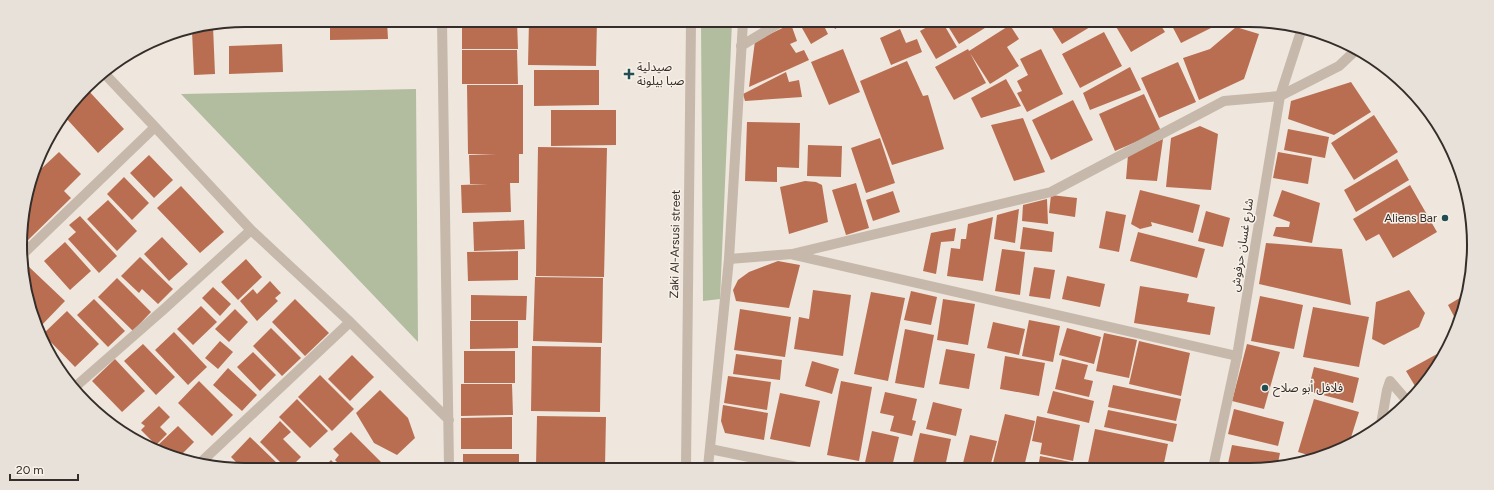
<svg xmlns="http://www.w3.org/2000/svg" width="1494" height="490" font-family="Figtree,'Noto Sans Arabic',sans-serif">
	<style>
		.green { fill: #b1bd9e }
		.building { fill: #ba6e51 }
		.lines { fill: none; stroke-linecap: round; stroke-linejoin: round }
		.minor { stroke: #c6b8aa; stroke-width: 10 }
		.tertiary { stroke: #c6b8aa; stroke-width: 10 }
		.poi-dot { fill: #224d52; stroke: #f8f1e9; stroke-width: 1.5 }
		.labels { text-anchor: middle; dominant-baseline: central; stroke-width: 3; stroke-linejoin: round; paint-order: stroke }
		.poi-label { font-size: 12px; fill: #352d29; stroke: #f8f1e9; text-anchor: start }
		.street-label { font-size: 12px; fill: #352d29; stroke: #f8f1e9 }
		.rim { fill: none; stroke: #352d29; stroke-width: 2 }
	</style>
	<rect width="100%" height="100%" fill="#efe7dd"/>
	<path class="green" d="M701,22H732L720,299L703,301Z
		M416,89L418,342L181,94Z"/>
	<path class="building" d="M330,20L387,21L388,39L330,40Z
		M462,21H517L518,49H462Z
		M529,21H597L596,66L528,65Z
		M812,22H822L828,34L811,44L802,28Z
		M831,22H843V24L835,29Z
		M934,23H943L957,47L936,59L920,31Z
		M946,23H993L959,44Z
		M1049,23L1091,24H1095L1062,44Z
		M791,24L797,41L790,44L796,53L804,50L809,60L749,87L755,41Z
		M1118,24H1160L1165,32L1131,52L1115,25Z
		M1171,24H1219L1181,43Z
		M1010,25L1019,39L1007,47L1019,66L990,84L970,53L986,83L954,100L935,67L968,49L969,51Z
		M213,26L215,74L194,75L192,31Z
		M1236,27L1259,34L1244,79L1199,100L1183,58L1210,49Z
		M900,29L906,43L917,39L922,52L891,65L880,38Z
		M1104,32L1122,66L1080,88L1062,54Z
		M282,44L283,72L229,74V46Z
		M843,49L860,92L829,105L811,62Z
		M1041,49L1063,94L1027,112L1017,93L1022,91L1017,81L1028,75L1020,59Z
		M462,50H517L518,84H462Z
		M907,61L923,96L928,95L944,149L892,165L860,81Z
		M1178,62L1196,102L1159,118L1141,78Z
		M1130,67L1141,90L1090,110L1083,93Z
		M534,70H599V105L534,106Z
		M786,72L789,82L799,80L802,97L745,101L743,94Z
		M1006,79L1021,106L981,118L971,98Z
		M1351,82L1371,112L1334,135L1288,119L1291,101Z
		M467,85H523V154H519V183H510L511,212L462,213L461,185L488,184H470L469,155L496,154H468Z
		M87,89L124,129L98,153L65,117Z
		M1144,94L1161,131L1115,151L1099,114Z
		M1073,100L1093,140L1051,160L1032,120Z
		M551,110H616V145L551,146Z
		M1374,115L1398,152L1354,180L1331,143Z
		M1023,118L1045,172L1014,181L991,125Z
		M747,122L800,123L799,168L777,167V182L745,181Z
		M1200,126L1218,134L1211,190L1166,187L1171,138Z
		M1288,129L1329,137L1325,158L1284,150Z
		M880,138L895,183L866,193L851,148Z
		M1163,139L1157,181L1126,179L1128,155Z
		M46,142L51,147L39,159L43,145Z
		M808,145L842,146L841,177L807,176Z
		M538,147L607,148L604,277L536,276Z
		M59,152L81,174L64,191L71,198L24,244L22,216L38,163L42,168Z
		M1278,152L1312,158L1308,184L1273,178Z
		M149,155L173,180L154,198L130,173Z
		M1397,159L1409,180L1356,212L1344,190Z
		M124,177L149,203L132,220L107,194Z
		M805,181L816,182L822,185L828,222L789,234L780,187Z
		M856,183L869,228L846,235L832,190Z
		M1410,185L1437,232L1393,258L1379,234L1366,241L1353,219Z
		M181,186L224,232L200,253L157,208Z
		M1140,190L1200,205L1193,233L1151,222L1152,226L1140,229L1131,224Z
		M1282,190L1320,203L1312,243L1273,236L1276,227H1289L1290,222L1273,216Z
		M893,191L900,212L873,221L866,200Z
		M1051,195L1077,198L1075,217L1049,213Z
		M1047,199L1048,224L1022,221L1023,205Z
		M108,200L137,231L117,251L87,219Z
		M1019,209L1015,243L994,239L997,215Z
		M1106,211L1126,215L1119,252L1099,248Z
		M1206,211L1230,218L1223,247L1198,241Z
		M80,216L117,256L99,273L68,239L76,232L69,225Z
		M993,217L983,281L947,276L951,248L960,249L961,239H966L968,224Z
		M524,220L525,249L474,251L473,222Z
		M1023,227L1054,232L1052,252L1020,249Z
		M956,228L954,241L941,242L936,274L923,271L931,233Z
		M1138,232L1205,249L1197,278L1130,261Z
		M162,237L188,264L169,281L144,254Z
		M65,242L91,271L70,290L44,261Z
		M1266,243L1342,249L1351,305L1259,284Z
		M1002,249L1025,252L1020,295L995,291Z
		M518,251V280L468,281L467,252Z
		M140,257L173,289L158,304L142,289L139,293L121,276Z
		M246,259L262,277L238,300L221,282Z
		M778,261L800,265L789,308L736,301L733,290L738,280L749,272Z
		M27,265L65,301L39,328L28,303L25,267Z
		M1034,267L1055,270L1050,299L1029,296Z
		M1067,276L1105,284L1100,307L1062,299Z
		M535,277L603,278L602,343L533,341Z
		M117,278L151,312L133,331L98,297Z
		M270,281L281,293L275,298L278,301L257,321L240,301L253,289L257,294Z
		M1140,286L1189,294L1187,302L1215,307L1210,335L1134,323Z
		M213,287L231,304L220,316L202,298Z
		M813,290L851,295L843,356L794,349L799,317L809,319Z
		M1409,290L1425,313L1419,327L1384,345L1372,339L1376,302Z
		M911,291L937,297L931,325L904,320Z
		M871,292L905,298L888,381L854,374Z
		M1468,293L1465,303L1457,322L1448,305Z
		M471,295L527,296L526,320H471Z
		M1260,296L1303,305L1294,349L1251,341Z
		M94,299L125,331L108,347L77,315Z
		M295,299L329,333L305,356L272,322Z
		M943,299L975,304L968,345L937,340Z
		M201,306L217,322L193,345L177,329Z
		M1313,307L1369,317L1359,367L1303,357Z
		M235,309L248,322L229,342L215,329Z
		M740,309L791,317L785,357L734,350Z
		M67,311L99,344L75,367L43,334Z
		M1029,320L1060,326L1053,362L1022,356Z
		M470,321H518V348L470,349Z
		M993,322L1025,329L1019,355L987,348Z
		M271,328L301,358L282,376L253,346Z
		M1067,328L1101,337L1094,364L1059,355Z
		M905,329L934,335L924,388L895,383Z
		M174,332L207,367L188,385L155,350Z
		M1104,333L1137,340L1129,378L1096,371Z
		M220,341L233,352L218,369L205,358Z
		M1139,341L1190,353L1181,396L1129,384Z
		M143,344L175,377L156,395L124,361Z
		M1247,344L1280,352L1264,409L1232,401Z
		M532,346L601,347L600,412L531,411Z
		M1448,348L1444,357L1418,391L1406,371Z
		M946,349L975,354L969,389L939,384Z
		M464,351H515V383H464Z
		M253,352L276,375L260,391L237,367Z
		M736,354L782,360L780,380L733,374Z
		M352,355L374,377L350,401L328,379Z
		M1005,356L1045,363L1039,396L1000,389Z
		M115,359L145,391L122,412L92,381Z
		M1062,359L1088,365L1084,379L1093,381L1089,397L1055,389Z
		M812,361L839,369L832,394L805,386Z
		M1314,367L1359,378L1353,403L1308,391Z
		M228,368L257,395L242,411L213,385Z
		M320,375L354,409L332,431L298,397Z
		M728,376L771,382L767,410L724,403Z
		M199,381L233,415L212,436L178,403Z
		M841,381L872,387L859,461L827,455Z
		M461,384H512L513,415L461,416Z
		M1113,385L1181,399L1176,421L1108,407Z
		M380,390L408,418L415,438L397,455L374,443L356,413Z
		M1053,391L1094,401L1089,423L1047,413Z
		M885,392L917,399L912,420L916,421L912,436L890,431L894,416L880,413Z
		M780,393L820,401L810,447L770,439Z
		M297,399L328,431L310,448L279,417Z
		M1314,399L1359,412L1348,447L1315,457L1298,452Z
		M933,402L962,409L956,436L926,429Z
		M723,405L768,413L764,440L725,433L721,421Z
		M159,406L170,417L160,427L167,434L156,445L141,430L145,426L141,423Z
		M1234,409L1284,422L1278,446L1228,434Z
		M1108,410L1177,424L1173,442L1104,427Z
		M1005,414L1035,421L1024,467H992Z
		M537,416L606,417L605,467L536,466Z
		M1037,416L1080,425L1073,461L1040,454L1042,443L1032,441Z
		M512,417V449H461V418Z
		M280,421L291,432L283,439L301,457L292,466H284L260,442Z
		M178,426L194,442L179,457L156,447Z
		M1095,429L1168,444L1163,468H1112L1088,463Z
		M872,431L899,437L892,467H864Z
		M351,432L385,466H341L335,460L339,455L333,449Z
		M920,433L951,439L945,467H912Z
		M970,435L997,441L990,467H962Z
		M250,437L280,466H240L231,457Z
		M1232,445L1280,453L1277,468H1227Z
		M463,454H519V466H463Z
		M1040,456L1071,462L1070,468H1038Z
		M331,460L337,466H325Z"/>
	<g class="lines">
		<path class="minor" d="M442,21L449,466
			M741,46L781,22
			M103,72L155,127L251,230L350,322L449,420
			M24,253L155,127
			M794,255L1237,356
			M729,259L792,254L1051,192L1224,101L1280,96L1339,66L1356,50
			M75,387L163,310L251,230
			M1381,424L1387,390L1390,381L1409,403
			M710,449L797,467
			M198,465L350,322"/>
		<path class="tertiary" d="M686,467L691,22
			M708,467L729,259L743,22
			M1213,468L1237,356L1280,96L1302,28"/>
	</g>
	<g class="poi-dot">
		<path d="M627 68h4v4h4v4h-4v4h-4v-4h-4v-4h4z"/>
		<circle cx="1445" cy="218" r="4"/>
		<circle cx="1265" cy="388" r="4"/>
	</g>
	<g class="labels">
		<g class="poi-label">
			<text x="637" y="67">صيدلية<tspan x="637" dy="14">صبا بيلونة</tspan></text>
			<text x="1437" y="218" text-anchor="end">Aliens Bar</text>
			<text x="1273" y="388">فلافل أبو صلاح</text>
		</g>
		<g class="street-label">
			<text transform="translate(675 244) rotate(-89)">Zaki Al-Arsusi street</text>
			<text transform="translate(1242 245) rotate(-81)">شارع غسان حرفوش</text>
		</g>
	</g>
	<path d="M0 0H1494V490H0ZM245 27H1249A218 218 0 0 1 1467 245V245A218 218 0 0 1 1249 463H245A218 218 0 0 1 27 245V245A218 218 0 0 1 245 27Z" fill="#e8e1da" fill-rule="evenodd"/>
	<path class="rim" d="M245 27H1249A218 218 0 0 1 1467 245V245A218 218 0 0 1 1249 463H245A218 218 0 0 1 27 245V245A218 218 0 0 1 245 27Z"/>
	<path d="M10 474v6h68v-6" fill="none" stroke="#352d29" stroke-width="2"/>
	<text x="16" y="474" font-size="12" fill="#352d29" stroke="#f8f1e9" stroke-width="3" paint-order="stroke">20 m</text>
</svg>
